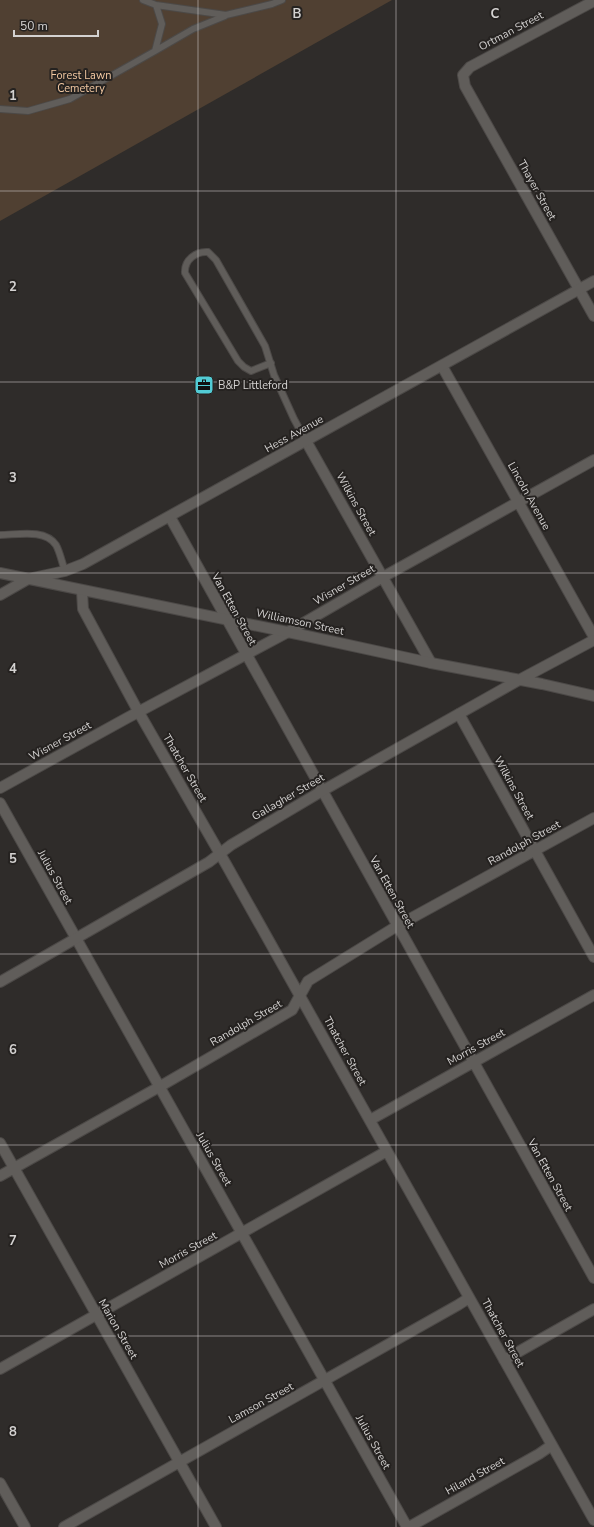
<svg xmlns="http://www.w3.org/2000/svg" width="594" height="1527" font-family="'Nunito Sans',sans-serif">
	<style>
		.green { fill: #504032 }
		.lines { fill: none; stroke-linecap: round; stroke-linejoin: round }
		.service-casing { stroke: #4c4947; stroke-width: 8 }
		.minor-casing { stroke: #4c4947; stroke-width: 12 }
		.tertiary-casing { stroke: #4c4947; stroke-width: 12 }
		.service { stroke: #605d5a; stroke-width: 6 }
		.minor { stroke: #605d5a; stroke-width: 10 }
		.tertiary { stroke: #605d5a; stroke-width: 10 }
		.grid { fill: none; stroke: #d4d2d1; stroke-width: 1; stroke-opacity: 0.55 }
		.labels { text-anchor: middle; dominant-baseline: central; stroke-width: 4; stroke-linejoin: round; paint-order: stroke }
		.street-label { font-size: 11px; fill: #d4d2d1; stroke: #252220 }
		.park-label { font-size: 11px; fill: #f2c8a1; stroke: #252220 }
		.poi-label { font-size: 11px; fill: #d4d2d1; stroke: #252220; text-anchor: start }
		.grid-label { font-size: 13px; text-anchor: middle; font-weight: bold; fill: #d4d2d1; stroke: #252220; stroke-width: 4; stroke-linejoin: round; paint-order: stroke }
	</style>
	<rect width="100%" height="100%" fill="#2f2c2a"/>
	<path class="green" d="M0,0H392L0,221Z"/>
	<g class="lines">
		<g class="service-casing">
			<path id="service" d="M143,0L156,5L226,15L272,4L282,0
				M155,51L193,29L225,16
				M0,109L28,111L70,99L155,51L162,24L156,5
				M271,363L251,371L244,367L238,361L185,273C184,260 196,251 208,252L216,260L265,346L274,375L294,419L306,441
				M0,535C16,535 45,528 56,545C60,552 62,563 65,571"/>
		</g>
		<g class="minor-casing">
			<path id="minor" d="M594,1L470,67L463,75L465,86L594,316
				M442,366L594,637
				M306,441L431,663
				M170,517L594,1278
				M82,591L83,609L138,711L227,866L594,1520
				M459,714L594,957
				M0,788L127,718L288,632L383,577L594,460
				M0,803L407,1527
				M370,1120L594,995
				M0,1143L216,1527
				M0,1176L159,1087L292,1010L308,981L397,926L594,818
				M504,1360L594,1309
				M0,1369L387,1151
				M0,1483L25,1527
				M64,1527L458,1305L469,1298
				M409,1527L539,1454L552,1445"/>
		</g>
		<g class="tertiary-casing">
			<path id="tertiary" d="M0,573L307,636L431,663L542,684L594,696
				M0,595L28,579L65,571L83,564L594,281
				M0,982L209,862L231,845L322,791L519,680L594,640"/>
		</g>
		<use href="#service" class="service"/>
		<use href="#minor" class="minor"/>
		<use href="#tertiary" class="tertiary"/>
	</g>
	<path class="grid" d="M198,0V1527M396,0V1527M0,191H594M0,382H594M0,573H594M0,764H594M0,954H594M0,1145H594M0,1336H594"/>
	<defs>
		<g id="office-square" transform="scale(1)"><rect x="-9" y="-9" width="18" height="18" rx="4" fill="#52ccd5" stroke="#252220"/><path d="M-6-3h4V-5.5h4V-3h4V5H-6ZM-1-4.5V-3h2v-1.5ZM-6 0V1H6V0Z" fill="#111"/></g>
	</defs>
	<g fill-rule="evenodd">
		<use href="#office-square" x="204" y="385"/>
	</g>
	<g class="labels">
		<g class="street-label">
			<text transform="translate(511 31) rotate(-28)">Ortman Street</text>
			<text transform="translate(537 190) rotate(61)">Thayer Street</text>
			<text transform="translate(294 434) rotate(-29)">Hess Avenue</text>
			<text transform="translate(529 496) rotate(61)">Lincoln Avenue</text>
			<text transform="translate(356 504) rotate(61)">Wilkins Street</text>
			<text transform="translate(344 585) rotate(-30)">Wisner Street</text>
			<text transform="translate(234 609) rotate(61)">Van Etten Street</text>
			<text transform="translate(300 622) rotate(12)">Williamson Street</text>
			<text transform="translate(60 741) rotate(-29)">Wisner Street</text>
			<text transform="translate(185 768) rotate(60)">Thatcher Street</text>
			<text transform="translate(514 788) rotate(61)">Wilkins Street</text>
			<text transform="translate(288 797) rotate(-30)">Gallagher Street</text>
			<text transform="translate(524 843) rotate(-29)">Randolph Street</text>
			<text transform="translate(55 877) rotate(61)">Julius Street</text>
			<text transform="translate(392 892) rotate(61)">Van Etten Street</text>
			<text transform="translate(246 1023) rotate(-30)">Randolph Street</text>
			<text transform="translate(476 1047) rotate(-29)">Morris Street</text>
			<text transform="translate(345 1051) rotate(61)">Thatcher Street</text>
			<text transform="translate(214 1159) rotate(60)">Julius Street</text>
			<text transform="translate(550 1175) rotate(61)">Van Etten Street</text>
			<text transform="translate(188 1250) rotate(-29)">Morris Street</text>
			<text transform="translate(118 1329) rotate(60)">Marion Street</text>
			<text transform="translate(503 1333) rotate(61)">Thatcher Street</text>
			<text transform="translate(261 1403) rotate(-29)">Lamson Street</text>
			<text transform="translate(373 1442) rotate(61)">Julius Street</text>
			<text transform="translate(475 1476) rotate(-29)">Hiland Street</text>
		</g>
		<g class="park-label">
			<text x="81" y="75">Forest Lawn<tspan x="81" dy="13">Cemetery</tspan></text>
		</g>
		<g class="poi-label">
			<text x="218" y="385">B&amp;P Littleford</text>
		</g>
	</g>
	<g class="grid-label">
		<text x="297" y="18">B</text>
		<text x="495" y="18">C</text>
		<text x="13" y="100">1</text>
		<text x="13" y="291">2</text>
		<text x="13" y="482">3</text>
		<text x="13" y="673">4</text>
		<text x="13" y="863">5</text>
		<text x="13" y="1054">6</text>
		<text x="13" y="1245">7</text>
		<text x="13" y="1436">8</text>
	</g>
	<path d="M14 30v6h84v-6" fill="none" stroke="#d4d2d1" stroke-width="2"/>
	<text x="20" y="30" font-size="12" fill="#d4d2d1" stroke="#252220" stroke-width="3" paint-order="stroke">50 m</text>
</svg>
